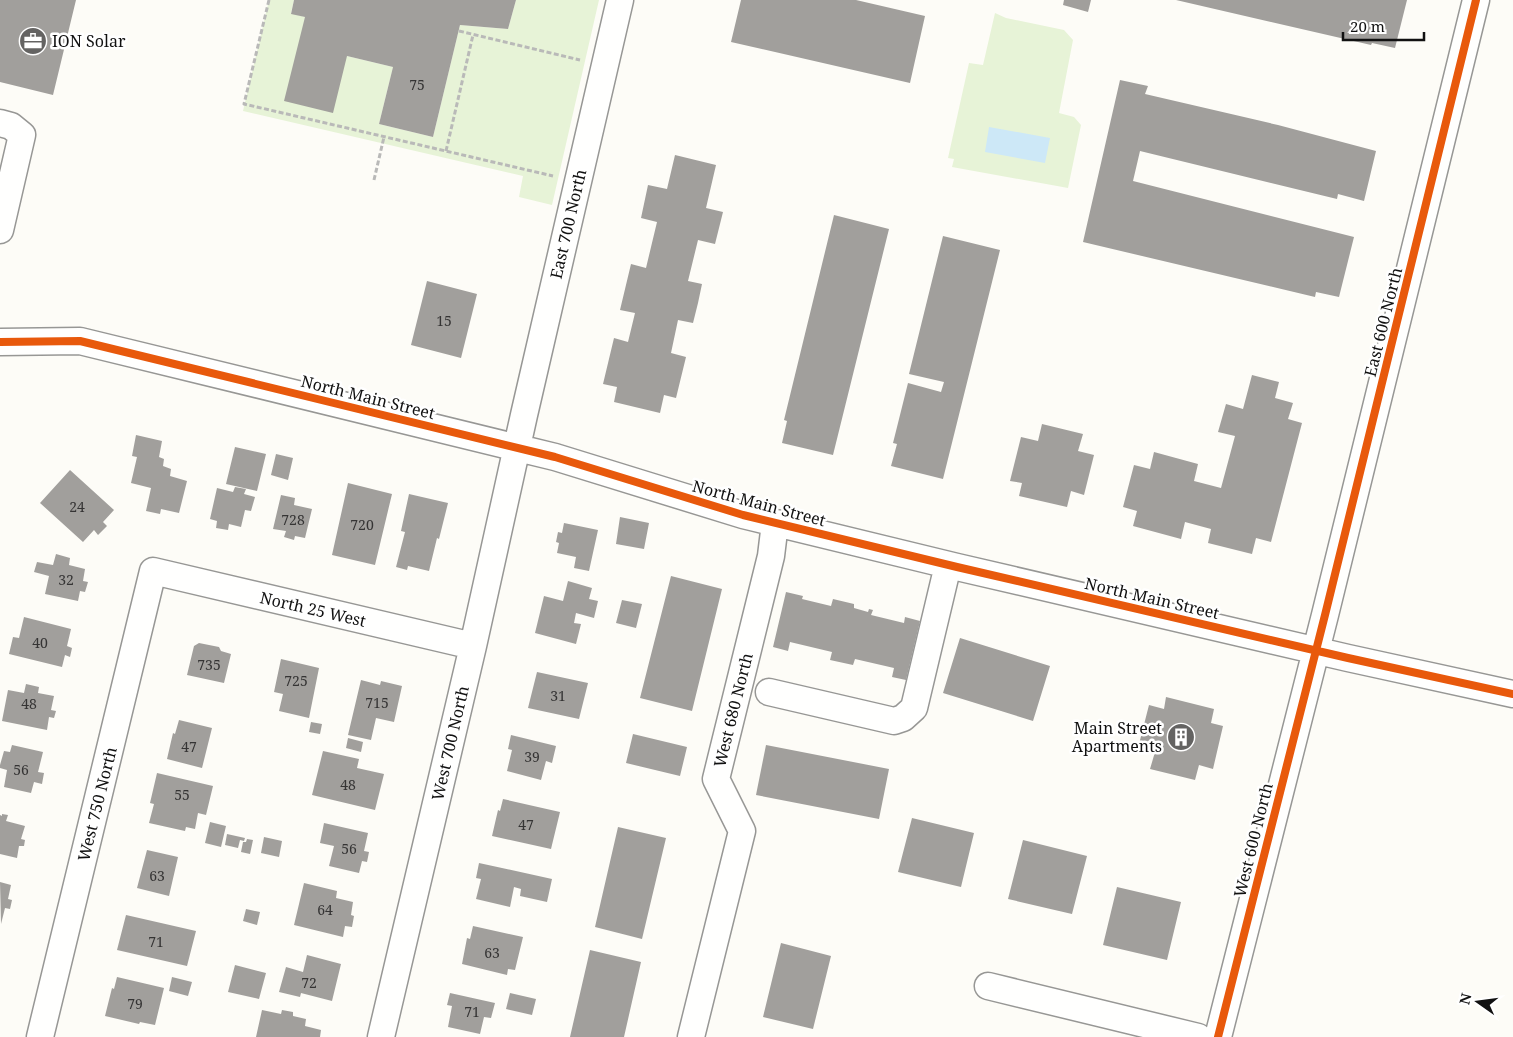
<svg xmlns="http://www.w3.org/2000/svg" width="1513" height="1037" font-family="'Noto Serif',serif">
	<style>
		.green { fill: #e7f3d7 }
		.water { fill: #cde8f7 }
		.building { fill: #a19f9c }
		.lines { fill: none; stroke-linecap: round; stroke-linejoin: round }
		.minor-casing { stroke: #979795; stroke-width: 29 }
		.path { stroke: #b9b9b8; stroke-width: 3; stroke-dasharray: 5 2.5; stroke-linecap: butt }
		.minor { stroke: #fffffe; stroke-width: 26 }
		.cycleway-casing { stroke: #fff; stroke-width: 11 }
		.cycleway { stroke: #e8590c; stroke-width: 8 }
		.labels { text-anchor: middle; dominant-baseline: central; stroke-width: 5; stroke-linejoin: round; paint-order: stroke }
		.number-label { font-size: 14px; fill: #353434 }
		.poi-label { font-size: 16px; fill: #111; stroke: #fff; text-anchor: start }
		.street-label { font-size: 16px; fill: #111; stroke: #fff }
	</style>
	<rect width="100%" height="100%" fill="#fdfcf7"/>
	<path class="green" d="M269,0H294L291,13L305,17L347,56L393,67L379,124L433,137L460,25L508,29L516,0H599L552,205L519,197L523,176L243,111Z
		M995,13L1006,18L1064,30L1073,40L1059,113L1074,117L1081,125L1068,188L952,167L954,159L948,158L969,63L983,65Z"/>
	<path class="water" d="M989,127L1050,138L1045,163L985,152Z"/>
	<path class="building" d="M0,0H76L53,95L0,82Z
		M294,0H516L508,29L460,25L433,137L379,124L393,67L347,56L333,113L284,101L305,17L291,14Z
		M741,0H856L925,16L910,83L731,42Z
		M1064,0H1091L1088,12L1063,5Z
		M1176,0H1407L1395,48L1372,43L1371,45Z
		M1120,80L1148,86L1145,94L1278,125L1376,151L1364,201L1338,194L1337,199L1140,151L1133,181L1354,237L1339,297L1316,292L1315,297L1083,242Z
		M675,155L716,165L706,208L723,212L715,244L698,240L688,281L702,284L698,303L693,323L678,320L671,353L686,357L676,398L664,395L660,413L614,402L617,387L603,384L614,338L628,342L635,313L620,310L631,264L646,268L657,222L641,218L648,185L667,189Z
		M834,215L889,229L833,455L782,443L787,421L784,420Z
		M943,236L1000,250L943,479L891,466L897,444L893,443L908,383L941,392L944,382L909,374Z
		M427,281L477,294L461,358L411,345Z
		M1252,375L1279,382L1275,398L1293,403L1288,419L1302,423L1271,542L1256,538L1252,554L1208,543L1211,529L1185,522L1181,539L1133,526L1137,511L1123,507L1134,465L1150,469L1154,452L1198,464L1194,481L1221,488L1235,436L1218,432L1226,404L1243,409Z
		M1042,424L1083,434L1078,451L1094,455L1084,495L1071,491L1067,507L1019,496L1022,483L1010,481L1021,437L1038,441Z
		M136,435L162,441L159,457L164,459L163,466L171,469L170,476L187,481L179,513L161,509L160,514L146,511L151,488L131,483L137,457L132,456Z
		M235,447L266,454L257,491L226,484Z
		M276,454L293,458L288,480L271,475Z
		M70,470L114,510L103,522L107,526L98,535L94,530L83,542L40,503Z
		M348,483L392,494L375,565L332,555Z
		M235,487L246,489L244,494L255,497L251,511L245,510L241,527L229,524L228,530L216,528L217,521L210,519L217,488L233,492Z
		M409,494L448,503L439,539L437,538L429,571L408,566L407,570L396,567L405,532L401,531Z
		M281,495L295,498L294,505L312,509L305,538L295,536L294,540L284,537L286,531L273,529Z
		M620,517L649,523L644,549L616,544Z
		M564,523L598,530L589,571L574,568L576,557L557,553L559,543L556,542L558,532L562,533Z
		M56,554L70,558L69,565L85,569L83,581L88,582L85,592L80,591L78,601L45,594L49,576L34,572L37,562L53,565Z
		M671,576L722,589L692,711L640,698Z
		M568,581L592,588L589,599L598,601L594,618L576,613L574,623L581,624L576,644L535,633L544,596L563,601Z
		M786,592L803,596L802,599L831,606L833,599L854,604V608L868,612L869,609L873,610L871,615L904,623L905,617L920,621L906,680L892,677L894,668L855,659L853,665L830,660L832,652L790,642L788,651L773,647Z
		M622,600L642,604L636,628L616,623Z
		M24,617L71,629L67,646L72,648L70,657L65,655L62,667L9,654L13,637L19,638Z
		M960,638L1050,666L1033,721L943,693Z
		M199,643L219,647L221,651L231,654L224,683L187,675L194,646Z
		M281,659L319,668L309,718L279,711L283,694L274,692Z
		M537,672L588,683L579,719L528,708Z
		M361,680L380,685L381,681L402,686L394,722L376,718L371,740L348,735Z
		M26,684L39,687L38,693L54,696L51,710L56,711L54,718L49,717L47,730L2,721L8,690L24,693Z
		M1166,697L1214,709L1211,723L1223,726L1213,769L1199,765L1195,780L1150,769L1155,752L1138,748L1149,705L1164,709Z
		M179,720L212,728L202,768L167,759L173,733L175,734Z
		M311,722L322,724L320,734L309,732Z
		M633,734L687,747L680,776L626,763Z
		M511,735L556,746L552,763L546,761L541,780L507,771L512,750L508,749Z
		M348,738L363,742L361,752L346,748Z
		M12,745L43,752L38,772L44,773L42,784L34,782L31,793L4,787L7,770L0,768V765L4,751L10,752Z
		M766,745L889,769L879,819L756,795Z
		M323,751L359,759L357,768L384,774L375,810L312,795Z
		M157,773L213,786L206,815L198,813L195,829L186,827L185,831L149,823L154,804L150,803Z
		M503,799L560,812L551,849L492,836L498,810L500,811Z
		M2,814L8,815L6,821L25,826L21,839L25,840L24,846H19L17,858L0,854V815L2,816Z
		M912,818L974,833L961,887L898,872Z
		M210,822L226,826L221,847L205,843Z
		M324,823L368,833L364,851L369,852L367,862L362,861L359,873L329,866L334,846L320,843Z
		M618,827L666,838L642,939L595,927Z
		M227,834L245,838L244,841L240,840L238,848L225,845Z
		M264,837L282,841L279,857L261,853Z
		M247,839L253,840L250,854L241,852L243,842H246Z
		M1023,840L1087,856L1072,914L1008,899Z
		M147,850L178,857L169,896L137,888Z
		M479,863L552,879L547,902L520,896L521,889L514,887L510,907L476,899L481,879L476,878Z
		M0,882L11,885L8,899L12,900L10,909L5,908L1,924Z
		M304,883L337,891L336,898L353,902L351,915L354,916L352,927L345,926L343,937L294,925Z
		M1117,887L1181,902L1167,960L1103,945Z
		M246,909L260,912L257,925L243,921Z
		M126,915L196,931L187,966L117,950Z
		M473,926L523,937L515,970L508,969L507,975L462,964L467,938L470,939Z
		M781,943L831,956L813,1029L763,1017Z
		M590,950L641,962L624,1037H570Z
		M307,955L341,964L332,1001L301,993L300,997L279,992L286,967L303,972Z
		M235,965L266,973L259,999L228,992Z
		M117,977L164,988L155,1025L140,1022L139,1024L105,1016L112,988L114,989Z
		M172,977L192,982L188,996L169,991Z
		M450,993L495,1003L491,1018L484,1017L480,1034L448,1027L452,1006L447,1005Z
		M510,993L536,999L532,1015L506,1009Z
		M262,1010L281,1014L282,1010L293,1012V1016L306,1019L305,1026L321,1030L320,1037H256Z"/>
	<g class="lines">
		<g class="minor-casing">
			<path id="minor" d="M0,123L11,126L22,135L0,230
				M0,342L80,341L555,457L743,515L957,567L1348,658L1513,694
				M769,692L894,721L903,718L914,708L948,565
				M988,986L1198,1037
				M40,1037L153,571L473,646
				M381,1037L473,646L524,415L620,0
				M691,1037L742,831L716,779L771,556L775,523
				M1218,1037L1325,615L1476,0"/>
		</g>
		<path class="path" d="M269,0L244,104L553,176
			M459,31L580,60
			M446,151L473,35
			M374,180L384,137"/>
		<use href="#minor" class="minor"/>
		<g class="cycleway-casing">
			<path id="cycleway" d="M0,342L80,341L555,457L743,515L957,567L1348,658L1513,694
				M1218,1037L1325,615L1476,0"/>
		</g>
		<use href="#cycleway" class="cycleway"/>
	</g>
	<defs>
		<g id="office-disc" transform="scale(1.4375)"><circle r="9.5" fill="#646362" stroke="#fff"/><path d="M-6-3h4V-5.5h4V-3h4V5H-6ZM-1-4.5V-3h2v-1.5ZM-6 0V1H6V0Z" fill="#fff"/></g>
		<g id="building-disc" transform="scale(1.4375)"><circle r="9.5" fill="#646362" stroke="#fff"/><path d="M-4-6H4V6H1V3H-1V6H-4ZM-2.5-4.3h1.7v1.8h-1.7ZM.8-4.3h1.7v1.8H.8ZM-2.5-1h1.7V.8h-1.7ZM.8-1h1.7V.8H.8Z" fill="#fff"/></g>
	</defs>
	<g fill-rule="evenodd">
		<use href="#office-disc" x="33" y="41"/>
		<use href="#building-disc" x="1181" y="737"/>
	</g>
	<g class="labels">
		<g class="number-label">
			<text x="417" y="84">75</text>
			<text x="444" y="320">15</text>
			<text x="77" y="506">24</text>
			<text x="293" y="519">728</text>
			<text x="362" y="524">720</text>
			<text x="66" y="579">32</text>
			<text x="40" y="642">40</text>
			<text x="209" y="664">735</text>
			<text x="296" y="680">725</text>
			<text x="558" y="695">31</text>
			<text x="377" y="702">715</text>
			<text x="29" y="703">48</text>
			<text x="189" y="746">47</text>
			<text x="532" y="756">39</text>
			<text x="21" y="769">56</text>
			<text x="348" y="784">48</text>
			<text x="182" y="794">55</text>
			<text x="526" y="824">47</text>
			<text x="349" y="848">56</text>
			<text x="157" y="875">63</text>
			<text x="325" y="909">64</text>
			<text x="156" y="941">71</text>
			<text x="492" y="952">63</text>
			<text x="309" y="982">72</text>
			<text x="135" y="1003">79</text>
			<text x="472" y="1011">71</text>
		</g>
		<g class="poi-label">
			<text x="52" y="41">ION Solar</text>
			<text x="1162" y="728" text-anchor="end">Main Street<tspan x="1162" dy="18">Apartments</tspan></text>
		</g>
		<g class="street-label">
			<text transform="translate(568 224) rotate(-77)">East 700 North</text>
			<text transform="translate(1383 322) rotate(-76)">East 600 North</text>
			<text transform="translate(368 397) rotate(14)">North Main Street</text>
			<text transform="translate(759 503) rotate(15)">North Main Street</text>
			<text transform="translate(1152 598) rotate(13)">North Main Street</text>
			<text transform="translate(313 609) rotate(13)">North 25 West</text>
			<text transform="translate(733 710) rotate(-76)">West 680 North</text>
			<text transform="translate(450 743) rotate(-77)">West 700 North</text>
			<text transform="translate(97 804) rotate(-76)">West 750 North</text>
			<text transform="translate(1253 840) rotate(-76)">West 600 North</text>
		</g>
	</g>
	<g transform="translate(1478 1002) rotate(284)" stroke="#ffffff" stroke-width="4" paint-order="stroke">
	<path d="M0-4L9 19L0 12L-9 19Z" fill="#111111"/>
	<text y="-8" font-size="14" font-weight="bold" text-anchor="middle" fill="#111111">N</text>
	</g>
	<path d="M1343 32v8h81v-8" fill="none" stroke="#111111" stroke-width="2.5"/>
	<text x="1350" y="32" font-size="15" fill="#111111" stroke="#ffffff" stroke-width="4" paint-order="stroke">20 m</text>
</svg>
